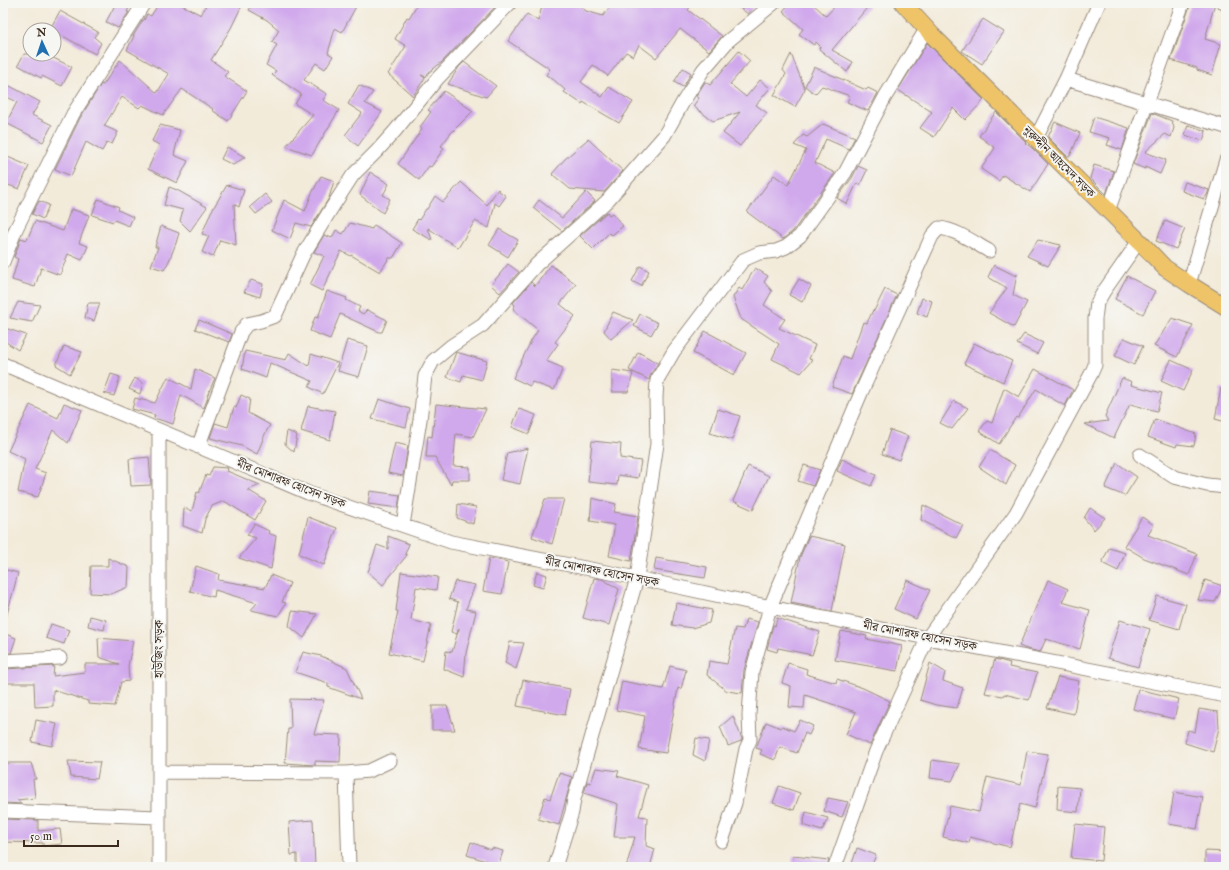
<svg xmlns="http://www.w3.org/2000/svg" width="1229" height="870" font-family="'IM FELL English','Noto Serif Bengali',serif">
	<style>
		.building { fill: #d0a8ec }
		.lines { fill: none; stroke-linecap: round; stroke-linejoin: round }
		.minor-casing { stroke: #978a7c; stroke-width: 15 }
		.major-casing { stroke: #978a7c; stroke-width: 18 }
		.minor { stroke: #fff; stroke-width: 13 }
		.major { stroke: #efc469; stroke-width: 16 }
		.labels { text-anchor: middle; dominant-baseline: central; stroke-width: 4; stroke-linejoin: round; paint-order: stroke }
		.street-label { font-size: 12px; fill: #3b2a1e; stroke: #f6f6f2 }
	</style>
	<rect width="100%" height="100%" fill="#f6f6f2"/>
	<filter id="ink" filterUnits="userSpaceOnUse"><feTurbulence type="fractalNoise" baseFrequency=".025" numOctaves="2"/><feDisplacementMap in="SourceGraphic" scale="8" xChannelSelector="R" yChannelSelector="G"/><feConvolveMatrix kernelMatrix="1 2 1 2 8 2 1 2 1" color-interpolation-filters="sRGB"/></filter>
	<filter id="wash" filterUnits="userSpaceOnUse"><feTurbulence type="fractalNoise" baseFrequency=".012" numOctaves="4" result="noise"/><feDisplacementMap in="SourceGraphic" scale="16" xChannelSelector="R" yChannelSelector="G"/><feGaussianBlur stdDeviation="0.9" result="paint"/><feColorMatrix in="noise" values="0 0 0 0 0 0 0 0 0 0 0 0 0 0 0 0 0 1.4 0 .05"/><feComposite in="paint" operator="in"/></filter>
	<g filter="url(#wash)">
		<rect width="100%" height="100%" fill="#f3ebda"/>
		<g id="blocks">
			<path class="building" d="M116,3H131L127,12H129L118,28L106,22Z
				M159,3H178L201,15L207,3H243L231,28L211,60L228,72L224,76L247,91L228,121L212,110L213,109L182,89L163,115L142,105L139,108L122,97L104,126L118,132L112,144L107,142L102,151L86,142L71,176L55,169L80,118L101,84L103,85L120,60L157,93L169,74L127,50L134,36H133L143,20H144L147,14L151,16Z
				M253,3H358L342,32L335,28L328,53L333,56L325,69L316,63L304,80L327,94L323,100L339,110L312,155L286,146L313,115L295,104L301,94L272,75L276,71L266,65L277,45L272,42L279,30L267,20L249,10Z
				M418,3H499L442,62L428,73L426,77L421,75L425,78L413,96L388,74L406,46L395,39L407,17L409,18Z
				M543,3H577L586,11L603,16L613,3H693L688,10L722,36L709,51L680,29L656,58L639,45L633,56L626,52L608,76L593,65L581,82L602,97L609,87L633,102L619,123L583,102L582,104L564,92L565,90L554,80L546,75L550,69L508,41L527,14L538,21Z
				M733,3H757L748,14Z
				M790,3H812L826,16L838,3H871L832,50L853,62L847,72L819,49L820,46L816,42L814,45L799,34L803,29L783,11Z
				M1191,3H1215L1205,39L1221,44L1212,75L1197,70V68L1171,60Z
				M60,11L98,32L94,37L101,43L95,54L54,31V30L50,29Z
				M983,19L1004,32L982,64L962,51Z
				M927,43L984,100L965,120L953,108L934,137L920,128L932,112L898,90Z
				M739,51L750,61L730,84L746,97L760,80L770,88L756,105L767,113L740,146L723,133L740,112L713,121L693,106L699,98L696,96L705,82L710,85Z
				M24,54H45L72,67L62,86L42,76L41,78L18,65Z
				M791,54L805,89L795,107L774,95L786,74L783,70Z
				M464,62L496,86L486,97L448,84L459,67Z
				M814,67L866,90L868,88L878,93L868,111L847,102L850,96L822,86L815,94L805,86Z
				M683,68L691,73L683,87L674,82Z
				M8,85L40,102L32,115L52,125L43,142L6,123L17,102L3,95Z
				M359,85L373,92L365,103L382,112L358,146L345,135L362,113L348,104Z
				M444,91L473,111L451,133L441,146L444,148L431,167L429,166L419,180L398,164L422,129L420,127L431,112L428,110Z
				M996,112L1026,142L1025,143L1032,148L1048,164L1030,192L1003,175L999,181L981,169L995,148L979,136Z
				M1152,113L1172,121L1174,128L1171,137L1165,134L1145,152L1166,160L1160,174L1145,167V169L1133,164Z
				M1094,117L1129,128L1122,150L1107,145L1110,138L1089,132Z
				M1055,122L1080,133L1070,156H1067L1048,137Z
				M823,124L855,137L849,149L826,139L815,163L835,173L794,230L783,239L747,212L774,175L788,185L806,150L794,145L803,135L807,137Z
				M160,125L180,130L174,155L188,161L177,183L148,169L159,145L152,141Z
				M1188,125L1206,131L1203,141L1185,135Z
				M588,139L623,171L604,192L570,189L552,174L565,159Z
				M227,147L245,157L233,165L221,159Z
				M3,155L29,166L19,189L3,183Z
				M1094,165L1114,171L1106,194L1090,178Z
				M858,166L867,170L860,185L857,183L847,204L837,198L852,178Z
				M370,172L389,184L383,195L390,199L383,213L360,195Z
				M321,176L334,181L329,198L311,227L296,223L290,239L272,230L284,200L305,211L312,193Z
				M461,182L487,205L498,189L499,190V191L506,196L499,206L495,203L489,228L475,221L458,248L428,228L432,240L412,229L418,219L419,220L426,209H427L435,196L443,202Z
				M1185,182L1209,190L1207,195L1204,199L1182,191Z
				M227,185L244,190L239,207L234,204L236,245L220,240L213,257L202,252L209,236L202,234L211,212Z
				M169,187L177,190L207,207L190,231L180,221L183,210L164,205Z
				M586,192L595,201L562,231L533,208L539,200L562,218Z
				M265,194L272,202L256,214L250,207Z
				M98,199L119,207L118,210L133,217L129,226L114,220L113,222L92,215Z
				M39,201L49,205L43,219L32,214Z
				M71,209L89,215L79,243L88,246L82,260L68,254L60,275L41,268L35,287L12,280L18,259L14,257L21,238L27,240L35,221L63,231Z
				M607,212L609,215L612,213L623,226L612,235L609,233L593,249L580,236Z
				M1165,221L1185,229L1176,249L1156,241Z
				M350,223L372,229L374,225L402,243L393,258H389L380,272L351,255V256L341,251L322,291L310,285L324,256L314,252L324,235L332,238L336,230L343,234Z
				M161,226L179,233L176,243L169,261L164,270L151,266L158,247H155Z
				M499,229L518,240L508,257L489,245Z
				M1038,240L1061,245L1048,266L1027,256Z
				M508,264L519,272L500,293L491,285Z
				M551,265L576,284L560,304L575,316L555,342L558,344L546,361L563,368L554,390L532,382L530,386L513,378L531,341L538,330L513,309L515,305L513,303L531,282L535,286Z
				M994,265L1016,276L1017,274L1013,295L1027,302L1014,327L989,313L1007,288L988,277Z
				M640,266L649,271L641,286L632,281Z
				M755,268L768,276L764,282L772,291L764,305L785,319L779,328L815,345L809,359L812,360L801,373L772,359L779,344L741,319L733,297L739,288L742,290Z
				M1127,276L1155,291L1143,314L1115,299Z
				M799,279L811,286L802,302L789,295Z
				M251,280L263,284L260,297L244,292Z
				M885,289L897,295L852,394L832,387L843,356L850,359L863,322L867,323L873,310L874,311Z
				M327,291L347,298L346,300L360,307L358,311L363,314L367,310L387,320L382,332H379L340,314L330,339L310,331L315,317L318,318Z
				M922,298L932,301L927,317L917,313Z
				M18,302L40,305L32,322L10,318Z
				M88,303H100L94,321L85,318Z
				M613,312L633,320L611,339L604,331Z
				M640,314L658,323L651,335L634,326Z
				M1172,318L1193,325L1177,357L1154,346Z
				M199,320L232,334L229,342L195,329Z
				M5,328L26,335L18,350L3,340V333Z
				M705,331L746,353L734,375L693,353Z
				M1024,334L1043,343L1037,354L1017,344Z
				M1124,338L1143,346L1134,365L1115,356Z
				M347,340L368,346L359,377L338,371Z
				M974,343L1012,361L1003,382L964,364Z
				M64,346L82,352L70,374L56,365Z
				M245,351L286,360L289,353L309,366L311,354L338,363L323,394L309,387L312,381L270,363L266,378L242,369Z
				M456,352L487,361L482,380L463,375L461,382L447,377Z
				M638,352L658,363L650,376L649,380L629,370Z
				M1171,360L1193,370L1183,391L1161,381Z
				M195,369L215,378L207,396L208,397L204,408L181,395L173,424L154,418L155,415L132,409L135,398L155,403L168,377L191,389Z
				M1035,369L1073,390L1065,406L1036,389L1018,418L1016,417L999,444L979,431L987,421L992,423L1004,388L1019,397Z
				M612,370L633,373L628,392H612Z
				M111,374L120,377L114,396L104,393Z
				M135,378L143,383L140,394L129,389Z
				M1122,378L1132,382L1131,385L1162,393L1157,411L1130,404L1114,438L1085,424L1108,421L1105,416Z
				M1221,388L1226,389V422L1215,419Z
				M241,395L250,399L248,413L270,425L265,434L257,454L242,446L210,438L215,423L228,427L234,407L236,408Z
				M379,399L410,409L406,427L372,419Z
				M954,401L968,408L952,429L940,423Z
				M64,403L82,410L68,443L53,430L35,469L46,473L38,497L18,492L25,459L8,451L30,405L58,418Z
				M436,404L486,409L473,437L456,434L453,466L470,467V480H452L451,485L435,457H426L428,436L432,437Z
				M308,406L335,411L330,440L301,431Z
				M519,409L536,415L529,434L512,427Z
				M718,409L740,416L732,440L710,433Z
				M1155,419L1196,434L1194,446L1177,444L1176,447L1148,437Z
				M890,430L908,436L899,460L882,454Z
				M287,431L297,435L294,452L285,444Z
				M592,441L621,444L620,458L641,461L638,478L618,475L617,485L588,482Z
				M395,443L408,446L403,476L388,473Z
				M528,448L520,484L501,480L507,453Z
				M990,450L1015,465L1006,485L979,467Z
				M149,457L151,485L131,486L129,459Z
				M842,459L876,475L871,486L837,471Z
				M1117,463L1137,477L1125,496L1105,488Z
				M804,465L820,470L813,486L798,481Z
				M748,466L769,476L753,510L733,501Z
				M213,467L228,468L227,471L260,485L248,490L266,501L255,520L224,501L212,506L205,519L202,533L183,526L184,508L192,511L197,492L199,493L206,475L209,476Z
				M370,491L400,495L398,508L368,504Z
				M592,498L616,504L614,512L638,516L631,561L609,556L615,525L590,521Z
				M545,499H564L552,544L532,537Z
				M458,504L476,507L473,524L457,518Z
				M923,505L963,525L956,538L921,520Z
				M1090,508L1105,518L1094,530L1084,518Z
				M308,517L337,528L324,565L299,554Z
				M1142,517L1154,525L1148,535L1197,554L1189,575L1144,558L1124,546Z
				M254,524L269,531L268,533L276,536L271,569L239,558L256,538L247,535Z
				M388,536L409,544L405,554L407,555L383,585L368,572L377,545L388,549Z
				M809,536L845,544L832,611L791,603L800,557Z
				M1109,548L1125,553L1118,571L1102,563Z
				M108,558L129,567L128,587L111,594L90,593L91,566H108Z
				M489,558L508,562L502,594L483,591Z
				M656,558L707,567L705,578L654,570Z
				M196,566L219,574L218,580L265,588L271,575L290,583L282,602L286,603L278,616L251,610L257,603L215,590L214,597L190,591Z
				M3,569L18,573L6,618H3Z
				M401,572L438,577L436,590L416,587L411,620L431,625L423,661L389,653L398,611H396Z
				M537,572L547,575L543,588L533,585Z
				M594,578L602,579L619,589L609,625L583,618Z
				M907,580L930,590L916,619L894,609Z
				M1048,580L1068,589L1062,602L1090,610L1080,649L1046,639L1040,652L1027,649L1019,646Z
				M1205,580L1223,586L1215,602L1198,600Z
				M455,581L475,585L466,609L476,611L466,653L464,677L444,669L446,651L452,652L459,628L457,634L451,632L458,602L449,599Z
				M1157,596L1186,604L1179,629L1149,620Z
				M676,603L712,610L709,623L692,628L672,625Z
				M292,611L317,614L304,638L289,626Z
				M90,616L106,620L104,630L88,626Z
				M777,618L820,632L812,655L778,648L777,652L767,649L773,625L775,626Z
				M746,619L758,622L744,670L742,693L727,691L707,675L709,661L727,664L735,628L743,629Z
				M1120,620L1150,629L1138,667L1108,658Z
				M51,624L69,630L64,644L46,638Z
				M841,631L867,636L866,639L902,646L897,671L835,660Z
				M3,633L16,638L11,653H3Z
				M98,638L133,641L128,666L129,681L121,682L115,706L88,704V701L53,690V706L35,707L34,683H6V669L54,666L53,676L85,672V664H119L99,657Z
				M510,642L524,643L516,669L505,663Z
				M303,652L321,656L347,668L361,699L328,687V683L295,672Z
				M995,659L1010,663L1009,667L1037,673L1029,700L1004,694L1003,696L985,693Z
				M788,663L807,669L806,674L836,683L837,679L863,688L890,701L870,745L846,734L856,712L805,695L804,708L789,707L791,686L782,683Z
				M930,663L945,672L943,681L963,688L957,708L936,705L920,700Z
				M670,666L686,670L681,689L678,688L666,753L639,749L645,716L616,710L622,681L663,689Z
				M1058,677L1079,681L1074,714L1047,708Z
				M523,680L570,689L565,715L517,706Z
				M1138,689L1179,699L1174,719L1133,709Z
				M290,699L324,700L314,734L341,735L340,762L315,761V765L285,763L288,729H291Z
				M432,706H447L455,730H432Z
				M1199,709L1218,712L1219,728L1213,752L1185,743L1188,730L1195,732Z
				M733,716L742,739L741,741L728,746L720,727Z
				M36,720L57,724L52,746L32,742Z
				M800,720L813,726L809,735L805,733L797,753L780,747L775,760L760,754L762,750L756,748L766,722L781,728L782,726L794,731Z
				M696,738L709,740L705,761L693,755Z
				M1027,751L1048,754L1035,808L1020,804L1010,847L970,837L969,843L943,837L950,806L979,812L987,777L1021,785Z
				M932,760L960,764L952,781L930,778Z
				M68,761L100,762L97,779L71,777Z
				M3,763H31L36,779H33L35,798L17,800L22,804L3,803Z
				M596,768L619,771L617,776L648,785L639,816L647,817L646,846L655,849L650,867H626L635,837H614L618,804L584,793L587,782L591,783Z
				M559,773L572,777L559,825L538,819L545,797L550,799Z
				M779,786L800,793L794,810L773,803Z
				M1058,786L1080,788L1078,812L1057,810Z
				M1174,792L1203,797L1197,829L1169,824Z
				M828,798L848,802L842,817L824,811Z
				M806,812L828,818L822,831L803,825Z
				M3,819L38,820V831L60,829L62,844L43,846V843L3,842Z
				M313,820L315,867H297V854L291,855L289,822Z
				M1075,824L1104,827L1101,861L1071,858Z
				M471,842L491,850L492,848L503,851L498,867H484L486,861L467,855Z
				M857,848L876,855L871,867H851Z
				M1205,851L1226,852V865H1225V867H1205Z
				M793,856L829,860L827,867H792Z"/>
		</g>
	</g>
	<g filter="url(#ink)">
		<use href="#blocks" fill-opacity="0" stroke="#978a7c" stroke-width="1"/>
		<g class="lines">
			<g class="minor-casing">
				<path id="minor" d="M1224,3L1226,4
					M1066,79L1226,127
					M1036,138L1066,79L1099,3
					M1108,211L1183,3
					M3,262L16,229L73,114L144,3
					M1189,284L1226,160
					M3,364L308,493L451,542L637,578L794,612L1226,696
					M198,447L241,332L247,324L261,321L275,316L303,255L331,209L353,175L377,151L395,131L438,78L510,3
					M1140,455L1174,477L1207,485L1226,487
					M403,525L420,420L425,376L433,361L451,346L483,325L537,264L607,201L664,136L683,102L703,70L728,41L774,3
					M3,661L60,658
					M159,772L346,773L369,771L390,761
					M346,773L349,867
					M3,811L158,817
					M722,841L735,803L746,749L750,740L749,715L752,672L770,607L861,393L932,236L939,228C957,230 973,242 989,251
					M159,867V431
					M555,867L572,812L574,799L637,578L657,444L656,398L657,380L674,351L743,260L759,253L776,251L786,247L800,236L845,173L885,97L927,28
					M835,867L876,751L928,637L1016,513L1091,374L1095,365V319L1097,303L1104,291L1139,241"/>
			</g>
			<g class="major-casing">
				<path id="major" d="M903,3L933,36L1139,241L1165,268L1189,284L1226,307"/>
			</g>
			<use href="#minor" class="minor"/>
			<use href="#major" class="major"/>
		</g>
	</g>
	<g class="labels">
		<g class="street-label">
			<text transform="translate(1059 162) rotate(45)">নুরুদ্দীন আহমেদ সড়ক</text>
			<text transform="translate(291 484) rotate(21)">মীর মোশারফ হোসেন সড়ক</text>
			<text transform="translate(602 572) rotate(11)">মীর মোশারফ হোসেন সড়ক</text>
			<text transform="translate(920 636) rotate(11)">মীর মোশারফ হোসেন সড়ক</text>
			<text transform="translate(159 649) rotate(-90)">হাউজিং সড়ক</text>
		</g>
	</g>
	<rect width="1229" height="870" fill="none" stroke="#f6f6f2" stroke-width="16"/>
	<g transform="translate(42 42) rotate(357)"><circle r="19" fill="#f6f6f2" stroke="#aba49d"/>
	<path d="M0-3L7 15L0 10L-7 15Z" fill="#1f6fb2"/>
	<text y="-6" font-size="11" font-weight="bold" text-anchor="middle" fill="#3b2a1e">N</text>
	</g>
	<path d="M24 840v6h94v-6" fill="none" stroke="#3b2a1e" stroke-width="2"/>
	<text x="30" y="840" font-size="12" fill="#3b2a1e" stroke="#f6f6f2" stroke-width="3" paint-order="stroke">50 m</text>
</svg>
